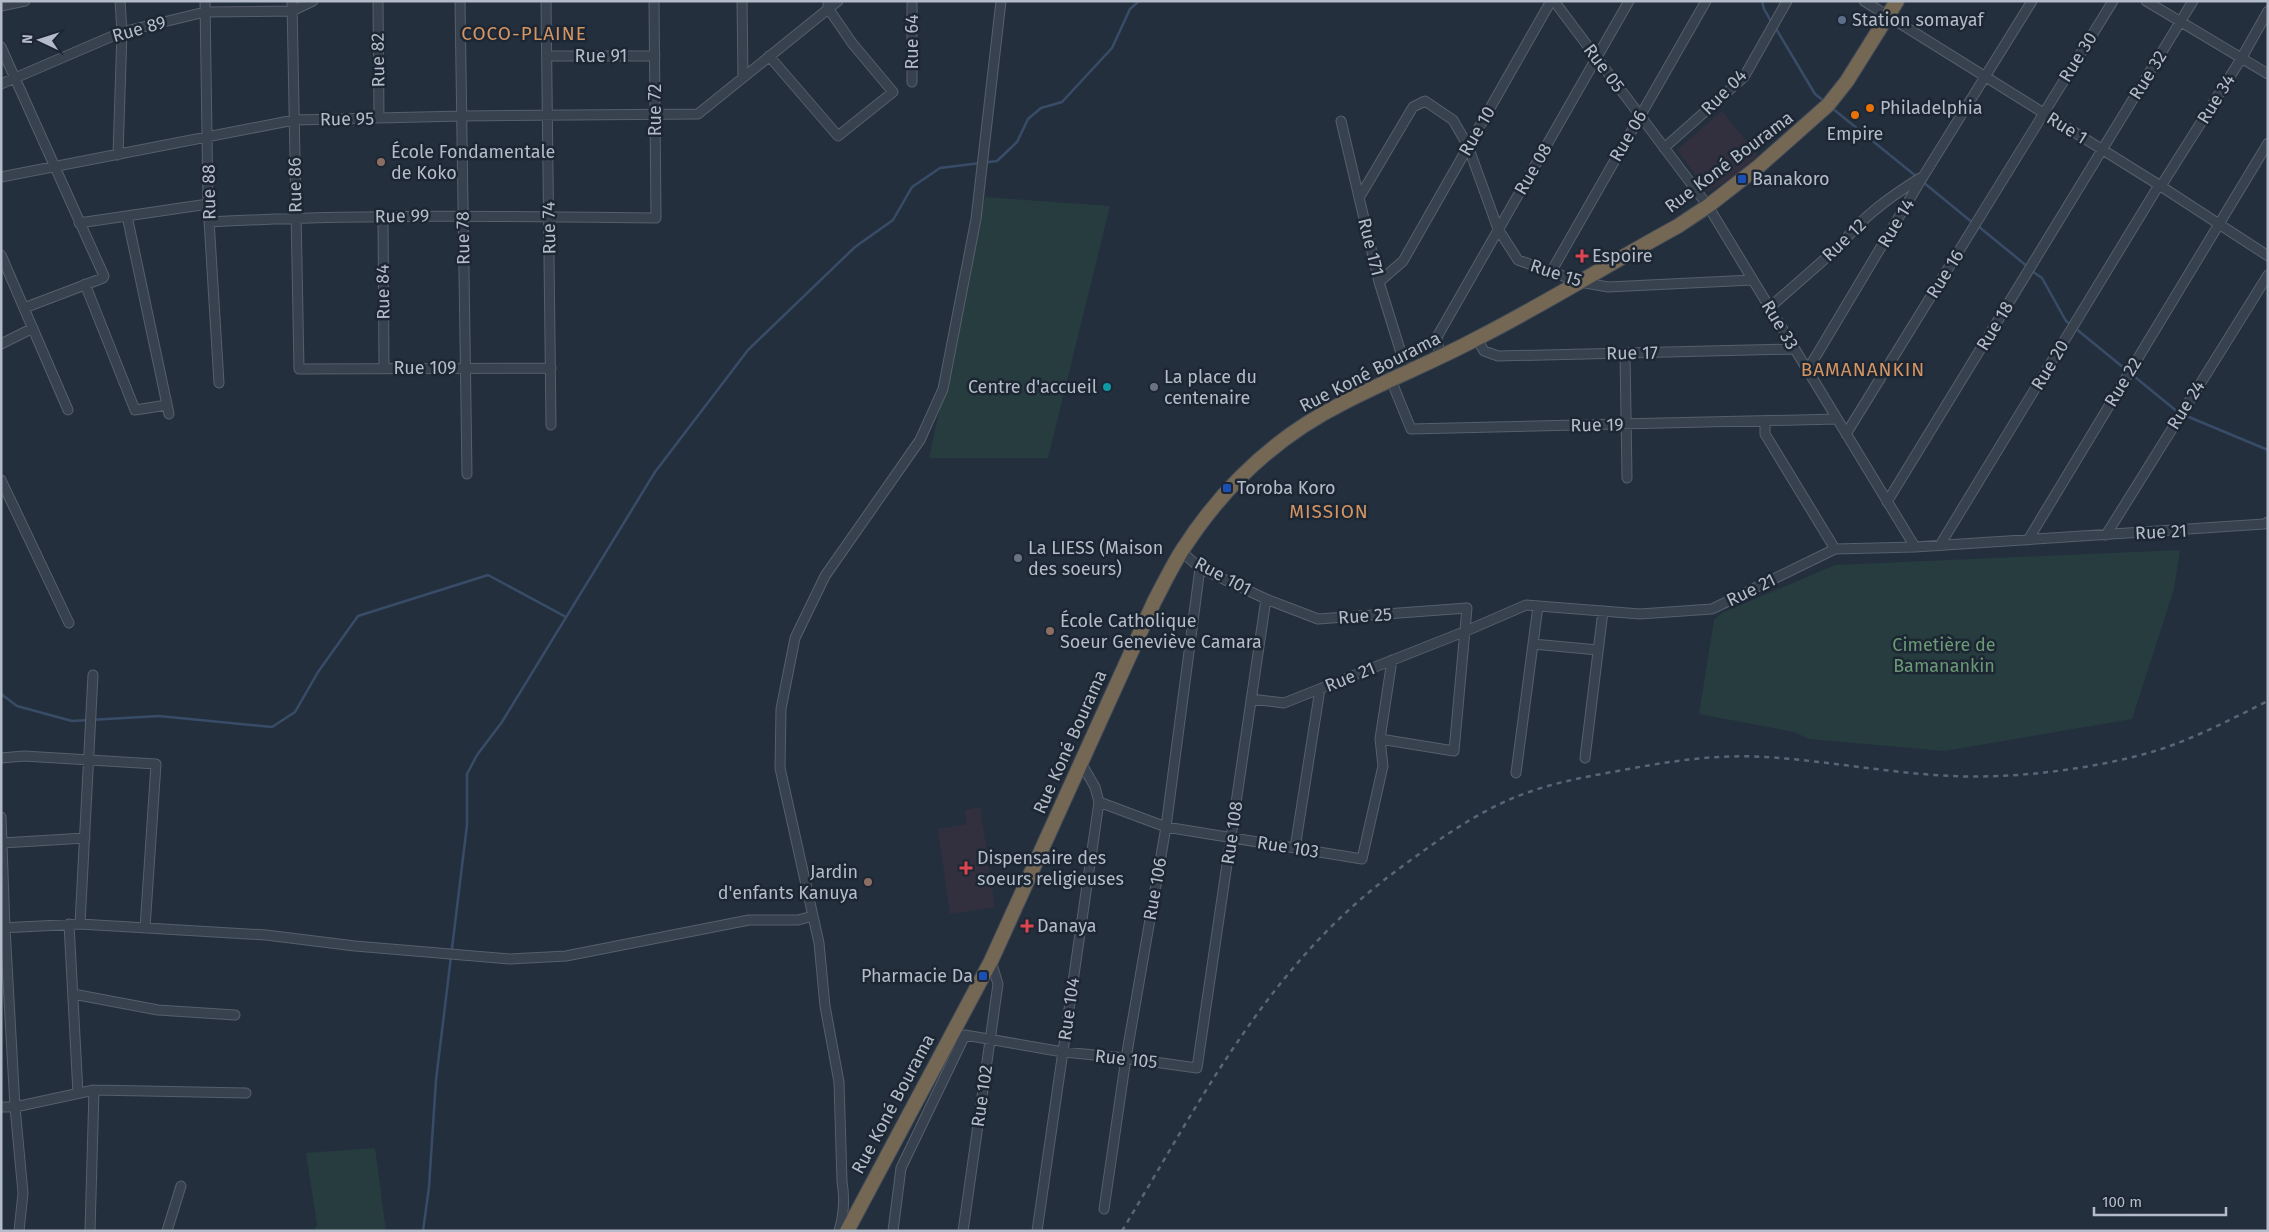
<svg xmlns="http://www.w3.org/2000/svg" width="2269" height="1232" font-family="'Fira Sans',sans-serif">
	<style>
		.medical { fill: #32303f }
		.green { fill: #263c3f }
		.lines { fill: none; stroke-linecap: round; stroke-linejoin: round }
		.stream { stroke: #394c67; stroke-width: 2.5 }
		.minor-casing { stroke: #565f6c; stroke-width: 11 }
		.highway-casing { stroke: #434c59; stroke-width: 16 }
		.minor { stroke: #38414e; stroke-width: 9 }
		.highway { stroke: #746855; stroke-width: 14 }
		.rail { stroke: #5a6575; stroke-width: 2.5; stroke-dasharray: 5 5; stroke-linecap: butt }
		.service-dot { fill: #5c6f8a; stroke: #1d2633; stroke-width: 2 }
		.food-dot { fill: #e8710a; stroke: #1d2633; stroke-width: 2 }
		.education-dot { fill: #8d6e63; stroke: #1d2633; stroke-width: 2 }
		.transit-dot { fill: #1a4fb4; stroke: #1d2633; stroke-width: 2 }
		.health-dot { fill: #e0444e; stroke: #1d2633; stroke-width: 2 }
		.culture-dot { fill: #0f9aa8; stroke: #1d2633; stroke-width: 2 }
		.worship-dot { fill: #6b7280; stroke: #1d2633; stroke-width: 2 }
		.labels { text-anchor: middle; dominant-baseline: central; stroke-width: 5; stroke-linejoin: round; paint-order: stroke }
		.poi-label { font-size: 18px; fill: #b4bcc9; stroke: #1d2633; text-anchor: start }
		.street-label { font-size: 18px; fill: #b4bcc9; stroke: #1d2633 }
		.park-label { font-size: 18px; fill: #6b9a76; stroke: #1d2633 }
		.neighbourhood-label { font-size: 19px; letter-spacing: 1px; fill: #d59563; stroke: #1d2633 }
	</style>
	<rect width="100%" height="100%" fill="#242f3e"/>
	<path class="medical" d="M1722,111L1758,156L1738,174L1708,192L1677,150Z
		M980,807L995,907L950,914L938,829L967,824L965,810Z"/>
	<path class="green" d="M985,197L1110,206L1048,458H929Z
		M2180,550L2174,589L2132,719L1945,751L1809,739L1794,732L1699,714L1714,620L1722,613L1835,565Z
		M375,1148L386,1231H313L317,1225L306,1153Z"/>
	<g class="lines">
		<path class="stream" d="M1762,1L1764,9L1772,23
			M1775,27L1815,94L1824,101
			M1832,108L1917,177
			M1923,182L1973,223
			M1978,226L2028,267
			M2032,271L2042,278L2066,321L2070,324
			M2075,328L2179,413
			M2184,415L2268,450
			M1,694L17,706L72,721L159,716L272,727L295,712L318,672L358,616L488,575L566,617
			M423,1231L429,1187L436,1080L467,825V774L477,755L502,722L655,472L748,350L855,247L893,220L912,187L940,168L997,161L1017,142L1028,119L1041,108L1062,102L1112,48L1130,9L1139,1"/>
		<g class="minor-casing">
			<path id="minor" d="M205,1L208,204L219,383
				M292,1L299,369L551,368
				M378,1L379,118
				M460,1L467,474
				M546,1L551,425
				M742,1L743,78
				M1554,1L1708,206L1915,547
				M1864,1L2159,185L2268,256
				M2146,1L2268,74
				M1,6L25,1
				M1,47L104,276L103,278L24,308
				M547,56H655
				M769,56L838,136L893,92L852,43L828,8V4
				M912,82V1
				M1,84L122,32L205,12L292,11L313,1
				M1341,121L1379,282L1407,372
				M1664,148L1744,77L1787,1
				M118,155L122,32L120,1
				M1,177L294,120L462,116L698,114L838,1
				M1359,198L1413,107L1425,101L1453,120L1468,146L1498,229L1518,260L1580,282L1608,287L1752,280
				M127,216L169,414
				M383,216L384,368
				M209,222C358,214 507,216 656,218L654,1
				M79,223L208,204
				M1,255L68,410
				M1551,272L1706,1
				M1379,282L1403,261L1551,1
				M85,284L135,410L167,405
				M1769,308L1843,243C1861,217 1893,195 1920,178
				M1477,339L1484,351L1498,356L1794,349
				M1,344L33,328
				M1625,353L1627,478
				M1440,358L1437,337L1629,1
				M1807,371L1921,180L2032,1
				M1391,380L1411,429L1837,419
				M1765,421V434L1835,549
				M1846,434L2113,1
				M1,480L69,623
				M1887,502L2193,1
				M2106,535L2268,275
				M2028,540L2268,143
				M1940,545L2159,185L2161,186L2241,59L2268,11
				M1181,551L1200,568L1266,599L1318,619L1467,608L1454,751L1380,739
				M1533,644L1598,650
				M1251,699L1284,703L1466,631L1526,605L1640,614L1712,609L1835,549L1915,547L2264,524L2268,522
				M1,758L24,756L156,764L145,928
				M1585,758L1603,611
				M1516,773L1538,606
				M1099,802L1166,827L1362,859L1383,766L1380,739L1392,660
				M1,817L5,928L15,1107L23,1193L19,1231
				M2,843L85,838
				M1295,848L1320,689
				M69,924L78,1093
				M80,924L93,675
				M1,928L80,924L266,935L355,946L510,959L566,956L749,920H798L813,916
				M73,994L158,1010L235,1015
				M1,1107H15L94,1090L246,1093
				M1104,1209L1126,1058L1166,827L1200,568
				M90,1231L94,1090
				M167,1231L181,1186
				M839,1231C844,1214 845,1199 842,1182L839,1082L825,1006L819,943L780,768L781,709L795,638L825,576L920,440L943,389L976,219L1001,1
				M893,1231L901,1168L965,1035L1063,1052L1126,1058L1197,1068L1266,599
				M963,1231L998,984L991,961
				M1037,1231L1099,802L1095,787L1081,763"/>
		</g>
		<g class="highway-casing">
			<path id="highway" d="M847,1231L991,961L1154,602C1163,585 1172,566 1183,549C1223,487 1277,436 1343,403C1387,380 1433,362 1476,339C1545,304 1610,263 1678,226L1708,206L1758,167L1828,105L1847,81L1897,1"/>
		</g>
		<use href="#minor" class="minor"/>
		<use href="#highway" class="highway"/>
		<path class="rail" d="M1122,1231C1190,1118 1253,996 1352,907C1374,887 1398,869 1422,852C1455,828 1491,805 1529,792C1560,781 1591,776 1623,770C1671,761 1717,754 1766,757C1828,761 1889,773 1951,776C2015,779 2094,769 2155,751C2194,739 2231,719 2268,701"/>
	</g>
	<circle class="service-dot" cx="1842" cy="20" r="5"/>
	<g class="food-dot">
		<circle cx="1870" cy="108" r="5"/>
		<circle cx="1855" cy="115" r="5"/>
	</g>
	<g class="education-dot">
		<circle cx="381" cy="162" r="5"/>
		<circle cx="1050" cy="631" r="5"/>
		<circle cx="868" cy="882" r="5"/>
	</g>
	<g class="transit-dot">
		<rect x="1737" y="174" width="10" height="10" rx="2.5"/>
		<rect x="1222" y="483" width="10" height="10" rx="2.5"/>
		<rect x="978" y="971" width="10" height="10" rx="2.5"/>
	</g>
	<g class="health-dot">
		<path d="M1579.5 248.5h5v5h5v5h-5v5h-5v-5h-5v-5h5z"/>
		<path d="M963.5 860.5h5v5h5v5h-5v5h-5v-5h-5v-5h5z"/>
		<path d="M1024.5 918.5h5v5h5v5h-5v5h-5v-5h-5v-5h5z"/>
	</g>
	<circle class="culture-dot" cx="1107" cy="387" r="5"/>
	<g class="worship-dot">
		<circle cx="1154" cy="387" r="5"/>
		<circle cx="1018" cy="558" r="5"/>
	</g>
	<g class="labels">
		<g class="poi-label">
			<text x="1852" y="20">Station somayaf</text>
			<text x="1880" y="108">Philadelphia</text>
			<text x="1855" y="134" text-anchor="middle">Empire</text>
			<text x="391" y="152">École Fondamentale<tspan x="391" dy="21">de Koko</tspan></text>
			<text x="1752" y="179">Banakoro</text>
			<text x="1592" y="256">Espoire</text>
			<text x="1164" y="377">La place du<tspan x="1164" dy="21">centenaire</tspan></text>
			<text x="1097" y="387" text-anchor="end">Centre d'accueil</text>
			<text x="1237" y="488">Toroba Koro</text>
			<text x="1028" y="548">La LIESS (Maison<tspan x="1028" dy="21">des soeurs)</tspan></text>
			<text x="1060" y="621">École Catholique<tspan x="1060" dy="21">Soeur Geneviève Camara</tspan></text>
			<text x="977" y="858">Dispensaire des<tspan x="977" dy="21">soeurs religieuses</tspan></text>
			<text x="858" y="872" text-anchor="end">Jardin<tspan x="858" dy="21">d'enfants Kanuya</tspan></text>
			<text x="1037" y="926">Danaya</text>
			<text x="973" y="976" text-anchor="end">Pharmacie Da</text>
		</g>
		<g class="street-label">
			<text transform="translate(139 29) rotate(-16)">Rue 89</text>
			<text transform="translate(912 42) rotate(-90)">Rue 64</text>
			<text x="601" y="56">Rue 91</text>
			<text transform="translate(2078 57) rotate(-58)">Rue 30</text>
			<text transform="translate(378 60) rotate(-91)">Rue 82</text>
			<text transform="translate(1604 68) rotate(53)">Rue 05</text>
			<text transform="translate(2148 75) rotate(-58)">Rue 32</text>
			<text transform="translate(1724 92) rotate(-45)">Rue 04</text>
			<text transform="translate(2216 99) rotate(-58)">Rue 34</text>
			<text transform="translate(655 110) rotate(-90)">Rue 72</text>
			<text transform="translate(347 119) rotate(-1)">Rue 95</text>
			<text transform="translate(2067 128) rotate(32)">Rue 1</text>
			<text transform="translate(1477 131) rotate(-60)">Rue 10</text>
			<text transform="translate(1628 136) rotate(-60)">Rue 06</text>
			<text transform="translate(1729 162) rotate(-37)">Rue Koné Bourama</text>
			<text transform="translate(1533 169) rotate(-60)">Rue 08</text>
			<text transform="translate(295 185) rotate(-91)">Rue 86</text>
			<text transform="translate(209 192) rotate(-91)">Rue 88</text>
			<text transform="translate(402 216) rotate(-1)">Rue 99</text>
			<text transform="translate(1896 223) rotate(-59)">Rue 14</text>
			<text transform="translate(549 228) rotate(-91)">Rue 74</text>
			<text transform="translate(463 238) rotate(-91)">Rue 78</text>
			<text transform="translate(1844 240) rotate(-44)">Rue 12</text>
			<text transform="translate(1371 247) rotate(76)">Rue 171</text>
			<text transform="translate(1556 273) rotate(18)">Rue 15</text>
			<text transform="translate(1945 274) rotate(-58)">Rue 16</text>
			<text transform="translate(383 292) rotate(-91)">Rue 84</text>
			<text transform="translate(1780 325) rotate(59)">Rue 33</text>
			<text transform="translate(1995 326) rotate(-59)">Rue 18</text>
			<text transform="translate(1632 353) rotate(-1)">Rue 17</text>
			<text transform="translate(2050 365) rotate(-59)">Rue 20</text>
			<text x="425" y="368">Rue 109</text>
			<text transform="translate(1370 372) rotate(-27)">Rue Koné Bourama</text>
			<text transform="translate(2123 382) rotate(-59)">Rue 22</text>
			<text transform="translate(2186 405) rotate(-58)">Rue 24</text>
			<text transform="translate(1597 425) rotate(-1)">Rue 19</text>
			<text transform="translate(2161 532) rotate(-3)">Rue 21</text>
			<text transform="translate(1223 576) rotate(28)">Rue 101</text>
			<text transform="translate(1751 590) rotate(-26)">Rue 21</text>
			<text transform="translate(1365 616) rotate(-4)">Rue 25</text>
			<text transform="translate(1350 677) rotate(-22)">Rue 21</text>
			<text transform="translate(1070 742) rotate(-66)">Rue Koné Bourama</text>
			<text transform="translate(1232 833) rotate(-82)">Rue 108</text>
			<text transform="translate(1288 847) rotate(9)">Rue 103</text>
			<text transform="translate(1155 889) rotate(-80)">Rue 106</text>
			<text transform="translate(1069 1009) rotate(-82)">Rue 104</text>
			<text transform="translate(1126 1059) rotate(6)">Rue 105</text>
			<text transform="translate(982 1096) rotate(-82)">Rue 102</text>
			<text transform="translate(893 1104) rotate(-62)">Rue Koné Bourama</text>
		</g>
		<g class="park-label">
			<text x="1944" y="645">Cimetière de<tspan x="1944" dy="21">Bamanankin</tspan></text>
		</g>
		<g class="neighbourhood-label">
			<text x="524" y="33">COCO-PLAINE</text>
			<text x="1863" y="369">BAMANANKIN</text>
			<text x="1329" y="511">MISSION</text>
		</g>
	</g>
	<rect width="2269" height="1232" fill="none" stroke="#b4bcc9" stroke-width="5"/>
	<g transform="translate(40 40) rotate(274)" stroke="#1d2633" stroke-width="4" paint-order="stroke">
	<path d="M0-4L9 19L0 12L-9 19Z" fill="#b4bcc9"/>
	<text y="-8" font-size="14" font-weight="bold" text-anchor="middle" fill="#b4bcc9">N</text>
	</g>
	<path d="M2094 1207v8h132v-8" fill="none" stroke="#b4bcc9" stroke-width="2.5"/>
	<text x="2102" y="1207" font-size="15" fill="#b4bcc9" stroke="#1d2633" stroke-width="4" paint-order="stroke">100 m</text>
</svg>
